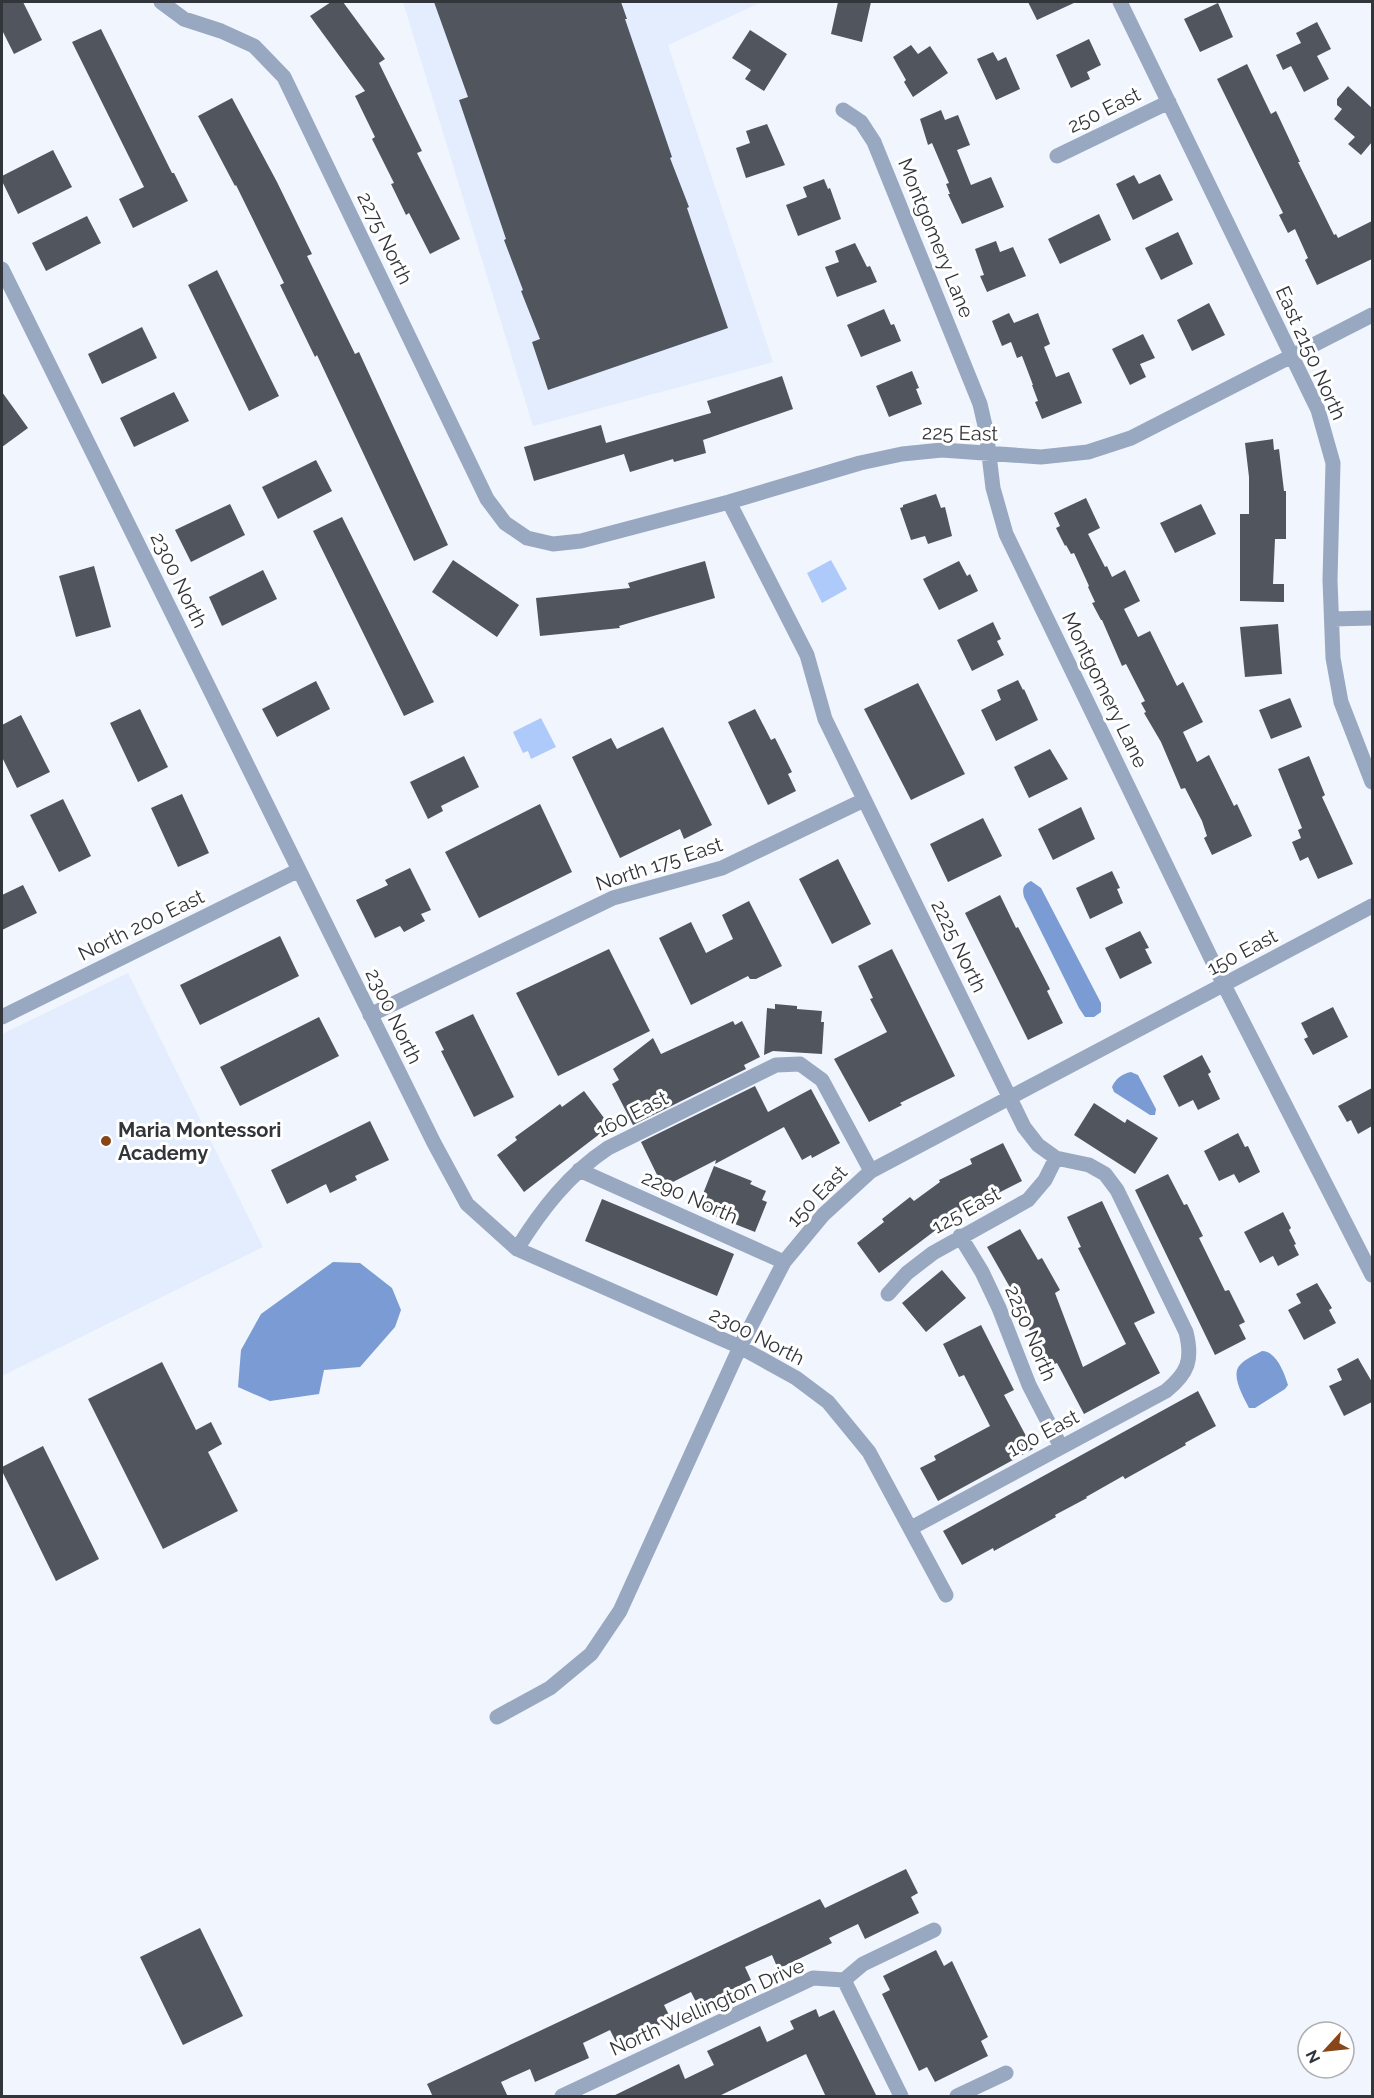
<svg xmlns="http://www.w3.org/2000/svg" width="1374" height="2098" font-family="Raleway,sans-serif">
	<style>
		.built { fill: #e3edfe }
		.green { fill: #aecafb }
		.water { fill: #7a9bd3 }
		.building { fill: #50555e }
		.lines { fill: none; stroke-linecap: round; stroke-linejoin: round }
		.street { stroke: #98a8c1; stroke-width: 15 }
		.poi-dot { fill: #884517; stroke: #fff; stroke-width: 2 }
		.labels { text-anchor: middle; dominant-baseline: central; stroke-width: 6; stroke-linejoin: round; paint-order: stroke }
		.street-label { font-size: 20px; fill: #323539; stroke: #fff }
		.poi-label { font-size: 20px; font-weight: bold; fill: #323539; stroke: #fff; text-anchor: start }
	</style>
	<rect width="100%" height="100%" fill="#f0f5fe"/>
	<path class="built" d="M403,2H762L668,45L773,362L533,426Z
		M128,973L263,1247L2,1376V1034Z"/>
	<path class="green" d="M831,560L847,589L822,603L807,573Z
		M541,718L556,747L531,759L528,751L523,753L513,732Z"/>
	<path class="water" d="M1031,881L1041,888L1101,1003V1012L1094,1017H1085L1079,1008L1024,897C1022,888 1023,885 1031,881Z
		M1131,1072L1138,1075L1156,1109L1155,1115H1150L1114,1092L1112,1087C1116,1078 1122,1074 1131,1072Z
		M333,1262L360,1263L392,1288L401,1310L395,1327L360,1367L324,1370L319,1394L270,1401L238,1387L241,1350L261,1314Z
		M1262,1351C1276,1351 1284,1372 1288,1385L1285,1389L1255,1408H1249C1244,1398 1230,1375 1240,1365C1245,1359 1255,1355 1262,1351Z"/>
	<path class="building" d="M2,2H23L42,40L14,54L2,30Z
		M331,2H343L385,59L379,63L422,151L417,153L460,239L430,254L409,213L406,215L391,184L394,183L372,139L375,137L355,96L365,91L310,16Z
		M434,2H621L627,19H625L672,157L670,158L689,207L687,208L728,328L548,390L532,342L540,339L521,291L523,290L504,240L506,239L459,100L468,97Z
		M838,2H871L862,42L831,34Z
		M1028,2H1076L1037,20Z
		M1218,3L1233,37L1200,52L1184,19Z
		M1317,22L1331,49L1317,56L1329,79L1304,92L1291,66L1283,70L1276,55L1301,43L1296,33Z
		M101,29L172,173H174L188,201L133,228L119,199L144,187L72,42Z
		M750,30L787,54L764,91L745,79L751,70L732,58Z
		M1089,39L1101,65L1087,72L1090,79L1071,88L1056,55Z
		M911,45L918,54L930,46L948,73L913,97L904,82L906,80L893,57Z
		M993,52L998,61L1006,57L1020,89L996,100L977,59Z
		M1247,64L1271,114L1276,111L1300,162H1298L1334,235L1336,234L1338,238L1372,221V259L1317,285L1305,260L1308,258L1295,229L1288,233L1279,215L1283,213L1217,79Z
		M1348,86L1372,108V142L1361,155L1348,144L1355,137L1334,119L1342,109L1337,105V99Z
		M232,98L277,182L312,254L307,256L355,354L359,352L448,545L414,561L317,355L315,357L280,285L284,283L236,185L235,186L198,116Z
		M941,110L945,120L958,115L970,145L957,150L971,185L991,177L1004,207L962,224L948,194H950L946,184L949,183L932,143L928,145L920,119Z
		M767,124L785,165L746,178L736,148L750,143L746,131Z
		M53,150L72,187L18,214L2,181V176Z
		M1160,174L1173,200L1133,220L1116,184L1134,175L1139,184Z
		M824,179L828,189L830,188L841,219L798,236L786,205L807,197L803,187Z
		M1099,214L1111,240L1060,264L1048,239Z
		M87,216L101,243L46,271L32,243Z
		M1178,232L1193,264L1161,280L1145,248Z
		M996,241L1000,252L1013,247L1026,276L987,292L980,276L984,275L975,249Z
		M855,243L867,267L870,266L877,282L837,297L825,267L839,262L835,251Z
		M217,270L279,396L249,411L188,285Z
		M1209,303L1225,335L1192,351L1177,320Z
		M884,309L891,325L894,324L901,341L861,357L847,325Z
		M1009,313L1014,323L1038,313L1050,344L1044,347L1056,377L1069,372L1082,403L1042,419L1035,402L1038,401L1032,385H1033L1022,356L1017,358L1011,342L1002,346L992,321Z
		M142,327L157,358L102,384L88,354Z
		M1143,334L1155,358L1140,364L1146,377L1130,385L1112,349Z
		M912,371L919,388L916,389L922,404L889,417L876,386Z
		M782,376L793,409L703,440L706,453L674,462L673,459L630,472L624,454L534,481L524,447L601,425L606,443L711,413L707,401Z
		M2,392L28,428L2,447Z
		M174,392L189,421L134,447L120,418Z
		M1273,439L1274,450L1279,449L1284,491H1286V539H1275L1273,584H1284V602L1240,601V514H1249V477L1245,443Z
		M316,460L332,491L278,519L262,487Z
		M936,494L941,508L945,507L952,536L928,544L925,536L911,540L900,508L903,507V505Z
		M1086,498L1100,528L1088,534L1105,567L1107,566L1112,577L1125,570L1140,601L1124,609L1138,637L1150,631L1177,686L1183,682L1203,722L1183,732L1197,762L1209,755L1234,806L1237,804L1252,836L1212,855L1204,838L1207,836L1202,821L1185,788L1181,789L1161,742L1144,713L1146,712L1141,703L1145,701L1126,664L1122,666L1102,620H1101L1092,603L1095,602L1088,587L1089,586L1074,553L1071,554L1066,545L1065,546L1056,528L1060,526L1054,513Z
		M230,504L245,535L191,562L175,530Z
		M1201,504L1216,534L1175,553L1160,523Z
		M342,517L434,702L404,716L313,531Z
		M453,560L519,605L497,637L432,592Z
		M705,561L715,598L619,626L620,628L540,636L536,598L630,588L628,583Z
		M959,561L967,576L970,574L978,591L939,610L923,579Z
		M94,566L111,627L76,637L59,576Z
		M263,570L277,599L222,626L209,597Z
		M993,622L1001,639L997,641L1004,655L972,671L957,640Z
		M1278,624L1282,674L1245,677L1240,627Z
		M1018,680L1023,690L1024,689L1038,720L996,741L981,710L1001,700L997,690Z
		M316,681L330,709L277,737L262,709Z
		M918,683L965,774L911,800L864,709Z
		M1290,698L1302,727L1271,739L1259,710Z
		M140,709L168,767L138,782L110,723Z
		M755,709L771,740L775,738L792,772L788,774L796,791L768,805L728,722Z
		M21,715L50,772L17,788L2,757V725Z
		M663,727L712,825L684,839L680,829L620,858L572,757L611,738L617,749Z
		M1050,749L1068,779L1029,798L1014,767Z
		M464,756L479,787L441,806L443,811L428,819L410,782Z
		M1309,756L1325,795L1322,797L1353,864L1318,879L1308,857L1300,861L1292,842L1301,838L1298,830L1302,828L1278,769Z
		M182,794L209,853L178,867L151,808Z
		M63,799L91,856L59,872L30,815Z
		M540,804L572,872L479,918L445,852Z
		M1081,807L1095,839L1053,860L1038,829Z
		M983,818L1002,856L948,882L930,844Z
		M838,859L871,924L832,944L799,879Z
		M410,868L431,910L421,914L425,921L404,932L400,926L375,938L356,900L388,885L385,880Z
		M1112,871L1120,888L1117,889L1123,903L1090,919L1076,888Z
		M23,885L37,913L2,930V895Z
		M1000,895L1016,928L1018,927L1050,989L1047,991L1063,1023L1028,1040L965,913Z
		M749,901L782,966L756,979H750L748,976L691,1005L659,938L691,922L706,953L733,939L722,915Z
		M1140,931L1149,948L1145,949L1152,963L1120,979L1105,948Z
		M280,936L299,976L200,1025L180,985Z
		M609,949L650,1031L558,1076L516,993Z
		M892,949L955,1076L900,1103L902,1105L869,1122L834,1059L887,1032L870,999L873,998L858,966Z
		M775,1004L797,1006V1009L822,1011L821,1022H824L822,1054L773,1051L764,1055L767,1008L775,1009Z
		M1333,1007L1348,1037L1313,1055L1304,1039L1308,1037L1301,1023Z
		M473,1014L514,1097L474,1117L441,1051L444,1050L435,1032Z
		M319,1017L339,1056L240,1106L220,1067Z
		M733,1021L735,1025L742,1021L760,1057L744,1065L746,1069L633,1125L612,1084L619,1080L613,1069L653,1038L661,1054Z
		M1202,1055L1211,1072L1208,1074L1220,1099L1198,1110L1193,1100L1179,1107L1163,1076Z
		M755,1086L768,1112L811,1089L840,1143L812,1158L811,1155L802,1160L784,1127L715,1164L716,1160L671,1183L669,1180L661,1183L641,1142Z
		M1372,1088V1126L1358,1134L1351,1120L1347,1122L1338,1106Z
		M584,1091L610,1126L524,1192L497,1155L517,1140L515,1137L533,1124L560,1104L562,1107Z
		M1094,1103L1125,1123L1127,1119L1158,1138L1135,1174L1074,1135Z
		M370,1121L389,1160L355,1176L357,1180L330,1193L326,1184L287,1204L271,1170Z
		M1238,1133L1245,1147L1248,1146L1260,1172L1239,1183L1234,1174L1219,1181L1204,1151Z
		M1003,1143L1022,1181L957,1214L879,1273L857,1243L884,1222L882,1219L910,1197L914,1201L940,1182L939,1180L972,1164L970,1159Z
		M714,1166L752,1181L750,1184L766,1191L762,1200L767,1202L755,1232L697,1209Z
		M1168,1174L1184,1205L1187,1204L1203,1236L1199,1238L1225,1291L1229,1290L1245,1322L1239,1325L1246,1339L1215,1355L1135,1190Z
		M602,1199L734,1254L717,1296L585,1241Z
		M1102,1201L1155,1313L1134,1323L1160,1373L1084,1414L1057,1363L1044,1368L1020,1305L987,1247L1020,1229L1038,1260L1042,1258L1060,1290L1055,1293L1083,1367L1126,1344L1078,1248L1081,1247L1067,1217Z
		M1283,1212L1291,1228L1289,1230L1296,1244L1294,1245L1299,1255L1278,1266L1273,1256L1260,1263L1244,1232Z
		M942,1270L966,1298L926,1332L902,1303Z
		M1317,1283L1332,1308L1329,1310L1336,1323L1304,1340L1288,1310L1301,1303L1296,1294Z
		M981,1325L1014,1390L1004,1395L1033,1449L938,1501L920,1468L936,1460L934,1456L990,1426L964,1375L959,1377L943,1344Z
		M1358,1358L1372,1382V1402L1344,1416L1329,1386L1342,1380L1337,1369Z
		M162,1362L196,1430L211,1422L222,1444L208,1452L238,1511L163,1549L88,1399Z
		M1198,1391L1216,1426L1185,1443L1186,1445L1125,1479L1123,1476L1086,1497L1087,1498L1055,1515L1056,1517L994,1551L993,1548L962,1565L943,1531Z
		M43,1446L99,1559L56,1581L2,1471V1467Z
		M906,1869L918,1893L911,1897L919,1913L865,1939L858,1924L829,1938L832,1943L778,1969L772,1955L745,1967L751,1980L698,2006L691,1992L664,2005L671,2019L651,2029L617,2044L610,2030L583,2043L589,2058L535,2082L530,2069L501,2082L508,2097H433L427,2084L820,1899L825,1908Z
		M200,1928L243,2016L183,2045L140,1957Z
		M936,1950L944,1966L952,1961L988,2037L981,2041L988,2056L935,2082L927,2067L919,2071L882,1994L890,1990L883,1976Z
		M816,2009L819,2017L834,2010L877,2097H826L806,2054L717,2097H611L679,2064L685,2079L714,2065L707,2051L760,2026L767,2042L794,2029L790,2021Z"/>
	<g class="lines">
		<path class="street" d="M161,2L184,19L221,31L254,46L284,77L487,499L505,523L527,538L553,544L581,541L729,502L860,463L902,454L942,450L1041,457L1088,452L1131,438L1372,315
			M1120,2L1318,410L1333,463L1330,580L1333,658L1341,702L1372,782
			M843,110L861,122L874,142L980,404L986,430L993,488L1006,534L1224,985L1372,1275
			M1057,156L1169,102
			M2,269L434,1143L467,1204L517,1249L740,1347L796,1378L828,1402L869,1452L946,1595
			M729,502L807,655L825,719L1024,1127L1038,1145L1056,1158L1089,1165L1105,1174L1117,1190L1186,1332C1193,1360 1188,1373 1166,1391L911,1528
			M1332,619L1372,618
			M370,1015L613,898L722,868L864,800
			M2,1017L299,870
			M579,1170L784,1262
			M960,1236L982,1272L999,1308L1029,1385L1061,1447
			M517,1249C541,1210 569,1174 608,1148L776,1065L800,1064L822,1080L871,1171
			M888,1294L907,1273L933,1253L1028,1200L1045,1180L1056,1158
			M497,1717L550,1688L591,1654L620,1611L740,1347L784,1262L823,1215L871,1171L1372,906
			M844,1980L901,2096
			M562,2096L813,1978L844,1980L863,1964L934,1930
			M957,2096L1006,2073"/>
	</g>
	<circle class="poi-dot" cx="106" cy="1141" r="6"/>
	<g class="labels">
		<g class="street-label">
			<text transform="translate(1104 110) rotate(-26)">250 East</text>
			<text transform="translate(385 238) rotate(64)">2275 North</text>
			<text transform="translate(936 238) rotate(68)">Montgomery Lane</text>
			<text transform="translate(1311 353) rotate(66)">East 2150 North</text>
			<text transform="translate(960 433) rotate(1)">225 East</text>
			<text transform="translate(179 580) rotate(64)">2300 North</text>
			<text transform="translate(1105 690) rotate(64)">Montgomery Lane</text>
			<text transform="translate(659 864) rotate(-18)">North 175 East</text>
			<text transform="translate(141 925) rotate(-26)">North 200 East</text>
			<text transform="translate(959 946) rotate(64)">2225 North</text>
			<text transform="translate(1242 952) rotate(-28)">150 East</text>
			<text transform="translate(394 1016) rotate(64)">2300 North</text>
			<text transform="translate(632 1114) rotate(-27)">160 East</text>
			<text transform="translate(817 1196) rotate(-46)">150 East</text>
			<text transform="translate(690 1197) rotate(24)">2290 North</text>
			<text transform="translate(966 1210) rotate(-29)">125 East</text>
			<text transform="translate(1031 1333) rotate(67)">2250 North</text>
			<text transform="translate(757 1336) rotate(27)">2300 North</text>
			<text transform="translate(1043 1433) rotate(-28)">100 East</text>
			<text transform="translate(707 2007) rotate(-24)">North Wellington Drive</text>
		</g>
		<g class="poi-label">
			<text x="118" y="1130">Maria Montessori<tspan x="118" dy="23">Academy</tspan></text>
		</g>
	</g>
	<rect width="1374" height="2098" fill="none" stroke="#323539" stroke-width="6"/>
	<g transform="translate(1326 2050) rotate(243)"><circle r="28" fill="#ffffff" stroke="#adaeb0" stroke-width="1.5"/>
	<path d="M0-4.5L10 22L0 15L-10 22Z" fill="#884517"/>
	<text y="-9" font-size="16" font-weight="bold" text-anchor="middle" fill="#323539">N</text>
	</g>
</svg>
